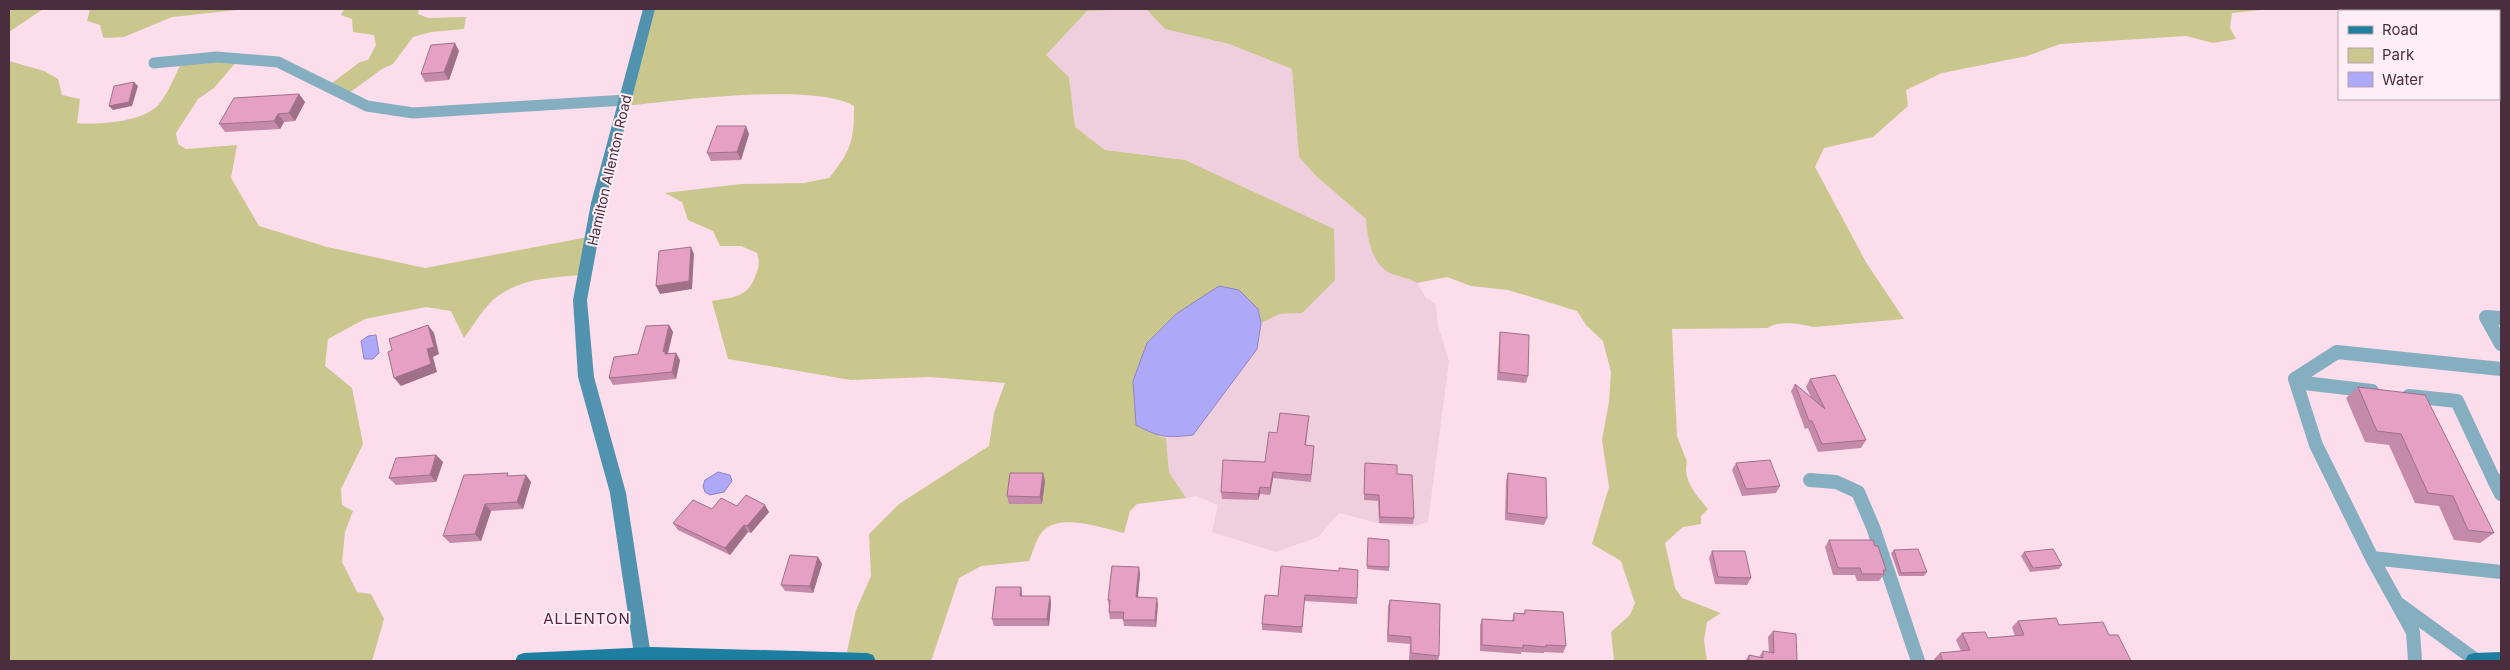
<svg xmlns="http://www.w3.org/2000/svg" width="2510" height="670" font-family="Inter,sans-serif">
	<style>
		.built { fill: #efcede }
		.green { fill: #c9c78d }
		.water { fill: #aea8f9; stroke: #9083c1 }
		.lines { fill: none; stroke-linecap: round; stroke-linejoin: round }
		.lane-far1 { stroke: #85afc1; stroke-width: 11 }
		.lane { stroke: #85afc1; stroke-width: 14 }
		.secondary { fill: #5193ae; fill-rule: evenodd }
		.primary { fill: #1e7e9f; fill-rule: evenodd }
		.wall { fill: #c58aa9 }
		.shaded-wall { fill: #a07089 }
		.building { fill: #e5a0c4; stroke: #a07089 }
		.labels { text-anchor: middle; dominant-baseline: central; stroke-width: 4; stroke-linejoin: round; paint-order: stroke }
		.street-label { font-size: 14px; fill: #4a2e3d; stroke: #feeff6 }
		.neighbourhood-label { font-size: 15px; letter-spacing: 1px; fill: #5a2143; stroke: #feeff6 }
	</style>
	<rect width="100%" height="100%" fill="#fbddec"/>
	<path class="built" d="M1146,9L1165,29L1229,44L1292,69L1299,157L1316,176L1366,219L1401,277H1408L1417,283L1426,298L1436,304L1438,326L1449,361L1428,522L1415,526L1385,525L1339,513L1318,537L1276,552L1212,532L1218,505L1196,496L1186,498L1169,472L1166,438L1193,435L1257,349L1261,323L1280,314L1302,313L1334,229L1185,160L1105,150L1075,127L1069,77L1046,55L1087,11Z"/>
	<path class="green" d="M9,9H43L9,32Z
		M90,9H246L172,17L124,37L105,38L103,37L100,25L87,21Z
		M344,9H419L418,14L428,18L466,17L464,29L431,32L413,37L393,64L382,69L349,93L328,86L360,62L368,60L376,45L374,35L353,32L352,19L341,15Z
		M648,9H1140L1087,11L1046,55L1069,77L1075,127L1105,150L1185,160L1334,229L1335,280L1302,313L1280,314L1261,323L1258,309L1158,436L1166,438L1169,472L1186,498L1137,504L1130,511L1124,533C1102,528 1059,512 1042,532C1036,539 1033,552 1029,561L981,566L959,578L931,661H845L856,610L871,576L869,534L899,504L989,446L994,413L1005,383L930,377L851,380L728,359L712,301C733,297 747,298 755,277C759,267 760,263 757,253L741,246H720L713,231L688,220L682,202L665,193L741,184L804,183L829,178C851,151 854,141 854,106C816,82 674,101 625,106L623,104Z
		M1146,9H2270L2232,13L2230,28L2236,39L2213,43L2186,36L2060,44L2027,56L1942,73L1906,90L1908,106L1873,137L1824,148L1815,167L1867,264L1904,319L1814,327C1799,324 1780,320 1767,328L1672,329L1677,436L1687,462C1682,480 1698,497 1708,509L1701,516V524L1683,527L1665,543L1675,588L1682,598L1721,613L1707,622L1704,640L1707,661H1614L1611,632L1630,615L1635,603L1621,561L1592,544L1609,487L1602,440L1609,402L1611,372L1603,341L1586,325L1577,311L1508,290L1471,286L1447,277L1417,283C1408,277 1397,277 1388,272C1371,262 1367,236 1366,219L1316,176L1299,157L1292,69L1229,44L1165,29Z
		M2379,9H2501V24L2499,23V11H2394Z
		M238,60L214,88L198,99L176,133L178,144L186,149L237,145L231,178L259,226L327,247L425,268L588,237L580,275C551,278 523,278 498,296C485,305 474,325 464,338L451,311L426,307L365,319L328,339L325,366L352,388L363,444L341,489L342,505L353,511L345,532L342,562L357,592L371,594L384,619L372,661H9V61L44,71L58,79L62,95L80,99L77,123C98,125 145,122 159,104C169,92 175,75 182,62Z"/>
	<path class="water" d="M1219,286L1239,290L1258,309L1261,323L1257,349L1193,435C1165,438 1161,438 1136,425L1133,381L1147,343L1176,314Z
		M376,335L379,353L373,359H364L361,341L368,336Z
		M718,472L730,475L732,481L724,492L710,495L705,492L703,486L705,480Z"/>
	<g class="lines">
		<path class="lane-far1" d="M154,63L217,57L278,62L367,106L413,113L626,100"/>
		<path class="lane" d="M2501,318L2486,317L2501,344
			M2296,382L2372,391
			M2409,396L2457,401L2494,480
			M1810,480L1836,482L1858,492L1873,527L1918,661
			M2501,481L2494,480L2501,494
			M2372,558L2501,572
			M2400,605L2477,661
			M2415,661L2413,632L2372,558L2316,445L2295,379L2337,352L2501,369"/>
		<path class="secondary" d="M643,9H655L605,203L587,300L594,377L626,493L651,656L649,661H635L610,493L578,377L573,300L591,203Z"/>
		<path class="primary" d="M652,647L867,653L873,655L876,661H515L518,655L524,653Z
			M2501,652V661H2465L2468,655L2474,653Z"/>
	</g>
	<path class="wall" d="M459,51L449,80L425,82L421,74Z
		M299,94L305,102L295,121L284,122L280,129L225,132L219,124Z
		M749,134L741,160L711,161L707,153Z
		M669,325L673,332L668,354L680,360L676,379L613,385L609,378L638,354Z
		M1500,332L1528,376L1526,383L1497,380L1499,340Z
		M1810,379L1866,440L1861,448L1818,452L1808,428L1805,429L1791,391L1795,384L1811,397L1806,387Z
		M2358,387L2494,533L2480,543L2454,540L2439,506L2415,503L2389,445L2365,442L2346,398Z
		M1309,416L1306,445L1314,446L1311,482L1273,478L1270,495L1260,494L1258,500L1222,499L1221,492L1265,462L1277,433Z
		M436,455L443,462L436,482L396,485L389,478Z
		M1365,463L1397,474L1414,518L1413,524L1379,523L1378,501L1364,500Z
		M1736,463L1780,486L1776,493L1742,496L1732,470Z
		M1508,473L1547,518L1544,525L1505,520L1506,481Z
		M510,476L531,482L523,509L491,511L481,541L450,543L443,536Z
		M1045,481L1042,504H1009L1007,496Z
		M737,506L769,512L751,533L748,532L730,555L678,530L673,523L712,509Z
		M1829,540L1875,546L1886,570L1884,573V574L1879,581H1857L1855,575H1833L1825,547Z
		M1368,542L1389,567V571L1367,569Z
		M1894,550L1927,572L1924,576H1899L1891,553Z
		M1712,551L1751,578L1747,585L1715,584L1709,558Z
		M2024,552L2062,565L2059,569L2030,572L2021,556Z
		M818,557L822,564L813,593L785,591L781,585Z
		M1281,566L1357,598V604L1304,601L1302,633L1262,630V624L1278,596Z
		M1140,574L1138,597L1158,604L1156,627L1124,626L1123,619H1110L1109,612V607L1108,600Z
		M1021,587L1022,596H1050L1051,603L1049,626H994L992,619Z
		M1390,600L1439,656L1438,661H1427L1409,660L1410,644L1387,642L1388,606Z
		M1525,610L1566,646L1563,653L1544,652V653L1521,652V654L1480,651V625L1482,619L1512,621L1514,613H1524Z
		M2018,621L2059,625L2109,635L2131,661H1935L1934,659L1940,653L1961,651L1956,640L1962,633L1988,638L2015,636L2012,627Z
		M1773,631L1797,661H1745L1749,655L1759,657L1763,651L1769,653L1768,637Z"/>
	<path class="shaded-wall" d="M455,43L459,51L449,80L444,72Z
		M134,82L138,86L132,106L113,110L109,106Z
		M299,94L305,102L295,121L289,113Z
		M278,114L284,122L280,129L274,121Z
		M746,126L749,134L741,160L737,152Z
		M691,247L694,254L692,289L660,294L656,286Z
		M428,325L434,333L439,354L433,357L437,372L401,386L394,378Z
		M669,325L673,332L667,356L663,352Z
		M676,353L680,360L676,379L672,372Z
		M436,455L443,462L436,482L430,475Z
		M1273,472V478L1270,495V488Z
		M1043,473L1045,481L1042,504L1040,497Z
		M526,475L531,482L523,509L517,502Z
		M1260,487V494L1258,500V494Z
		M485,504L491,511L481,541L475,534Z
		M765,505L769,512L751,533L747,526Z
		M744,525L748,532L730,555L725,548Z
		M818,557L822,564L813,593L810,586Z
		M1139,567L1140,574L1137,604L1136,597Z
		M1021,587L1022,594L1021,603L1020,596Z
		M1050,596L1051,603L1049,626L1047,619Z
		M1157,598L1158,604L1156,627L1155,620Z"/>
	<path class="building" d="M455,43L444,72L421,74L431,45Z
		M134,82L129,102L109,106L114,86Z
		M299,94L289,113L278,114L274,121L219,124L234,98Z
		M717,126H746L737,152L707,153Z
		M691,247L689,281L656,286L659,251Z
		M428,325L434,347L427,349L431,364L394,378L388,352L392,350L389,339Z
		M669,325L663,352L665,351V354L676,353L672,372L609,378L614,357L638,354L646,326Z
		M1500,332L1529,335L1528,376L1499,372Z
		M1835,375L1866,440L1822,444L1812,421H1809L1795,384L1825,409L1810,379Z
		M2358,387L2425,395L2494,533L2468,530L2453,496L2428,493L2401,434L2377,431Z
		M1280,413L1309,416L1305,445L1314,446L1311,475L1273,472L1270,488L1260,487L1258,494L1221,492L1223,460L1265,462L1269,432L1277,433Z
		M436,455L430,475L389,478L396,458Z
		M1770,460L1780,486L1746,489L1736,463Z
		M1365,463L1397,465V474L1412,475L1414,518L1380,517L1379,495L1364,494Z
		M508,473L507,476L526,475L517,502L485,504L475,534L443,536L464,475Z
		M1010,473H1043L1040,497L1007,496Z
		M1508,473L1546,478L1547,518L1507,513Z
		M746,495L765,505L747,526L744,525L725,548L673,523L693,500L712,509L721,498L737,506Z
		M1368,538L1389,540V567L1367,566Z
		M1829,540H1873L1875,546H1878L1886,570H1883L1884,574H1862L1860,568H1838Z
		M1918,549L1927,572L1901,573L1894,550Z
		M2053,549L2062,565L2033,568L2024,552Z
		M1712,551H1745L1751,578L1718,577Z
		M790,555L818,557L810,586L781,585Z
		M1112,566L1139,567L1136,597L1157,598L1155,620H1123L1124,612H1109L1110,600H1108Z
		M1281,566L1339,571V568L1358,570L1357,598L1305,595L1302,627L1262,624L1265,595L1278,596Z
		M996,587H1021L1020,596H1050L1047,619H992Z
		M1390,600L1440,604L1439,656L1411,653V637L1388,635Z
		M1525,610L1563,612L1566,646L1546,645V647L1523,645V648L1482,645V619L1514,621V613L1525,614Z
		M2056,618L2059,625L2103,622L2109,635H2118L2131,661H1943L1940,653L1970,650L1962,633L1985,632L1988,638L2024,635L2018,621Z
		M1773,631L1796,634L1797,661H1749V655L1763,658V651L1774,653Z"/>
	<g class="labels">
		<g class="street-label">
			<text transform="translate(609 170) rotate(-77)">Hamilton Allenton Road</text>
		</g>
		<g class="neighbourhood-label">
			<text x="587" y="618">ALLENTON</text>
		</g>
	</g>
	<rect width="2510" height="670" fill="none" stroke="#4a2e3d" stroke-width="20"/>
	<rect x="2338" y="10" width="162" height="90" fill="#feeff6" stroke="#b6a2ac"/>
	<rect x="2348" y="26" width="25" height="8" fill="#1e7e9f" stroke="#b6a2ac"/>
	<text x="2382" y="35" font-size="15" fill="#4a2e3d">Road</text>
	<rect x="2348" y="48" width="25" height="15" fill="#c9c78d" stroke="#b6a2ac"/>
	<text x="2382" y="60" font-size="15" fill="#4a2e3d">Park</text>
	<rect x="2348" y="72" width="25" height="15" fill="#aea8f9" stroke="#b6a2ac"/>
	<text x="2382" y="85" font-size="15" fill="#4a2e3d">Water</text>
</svg>
